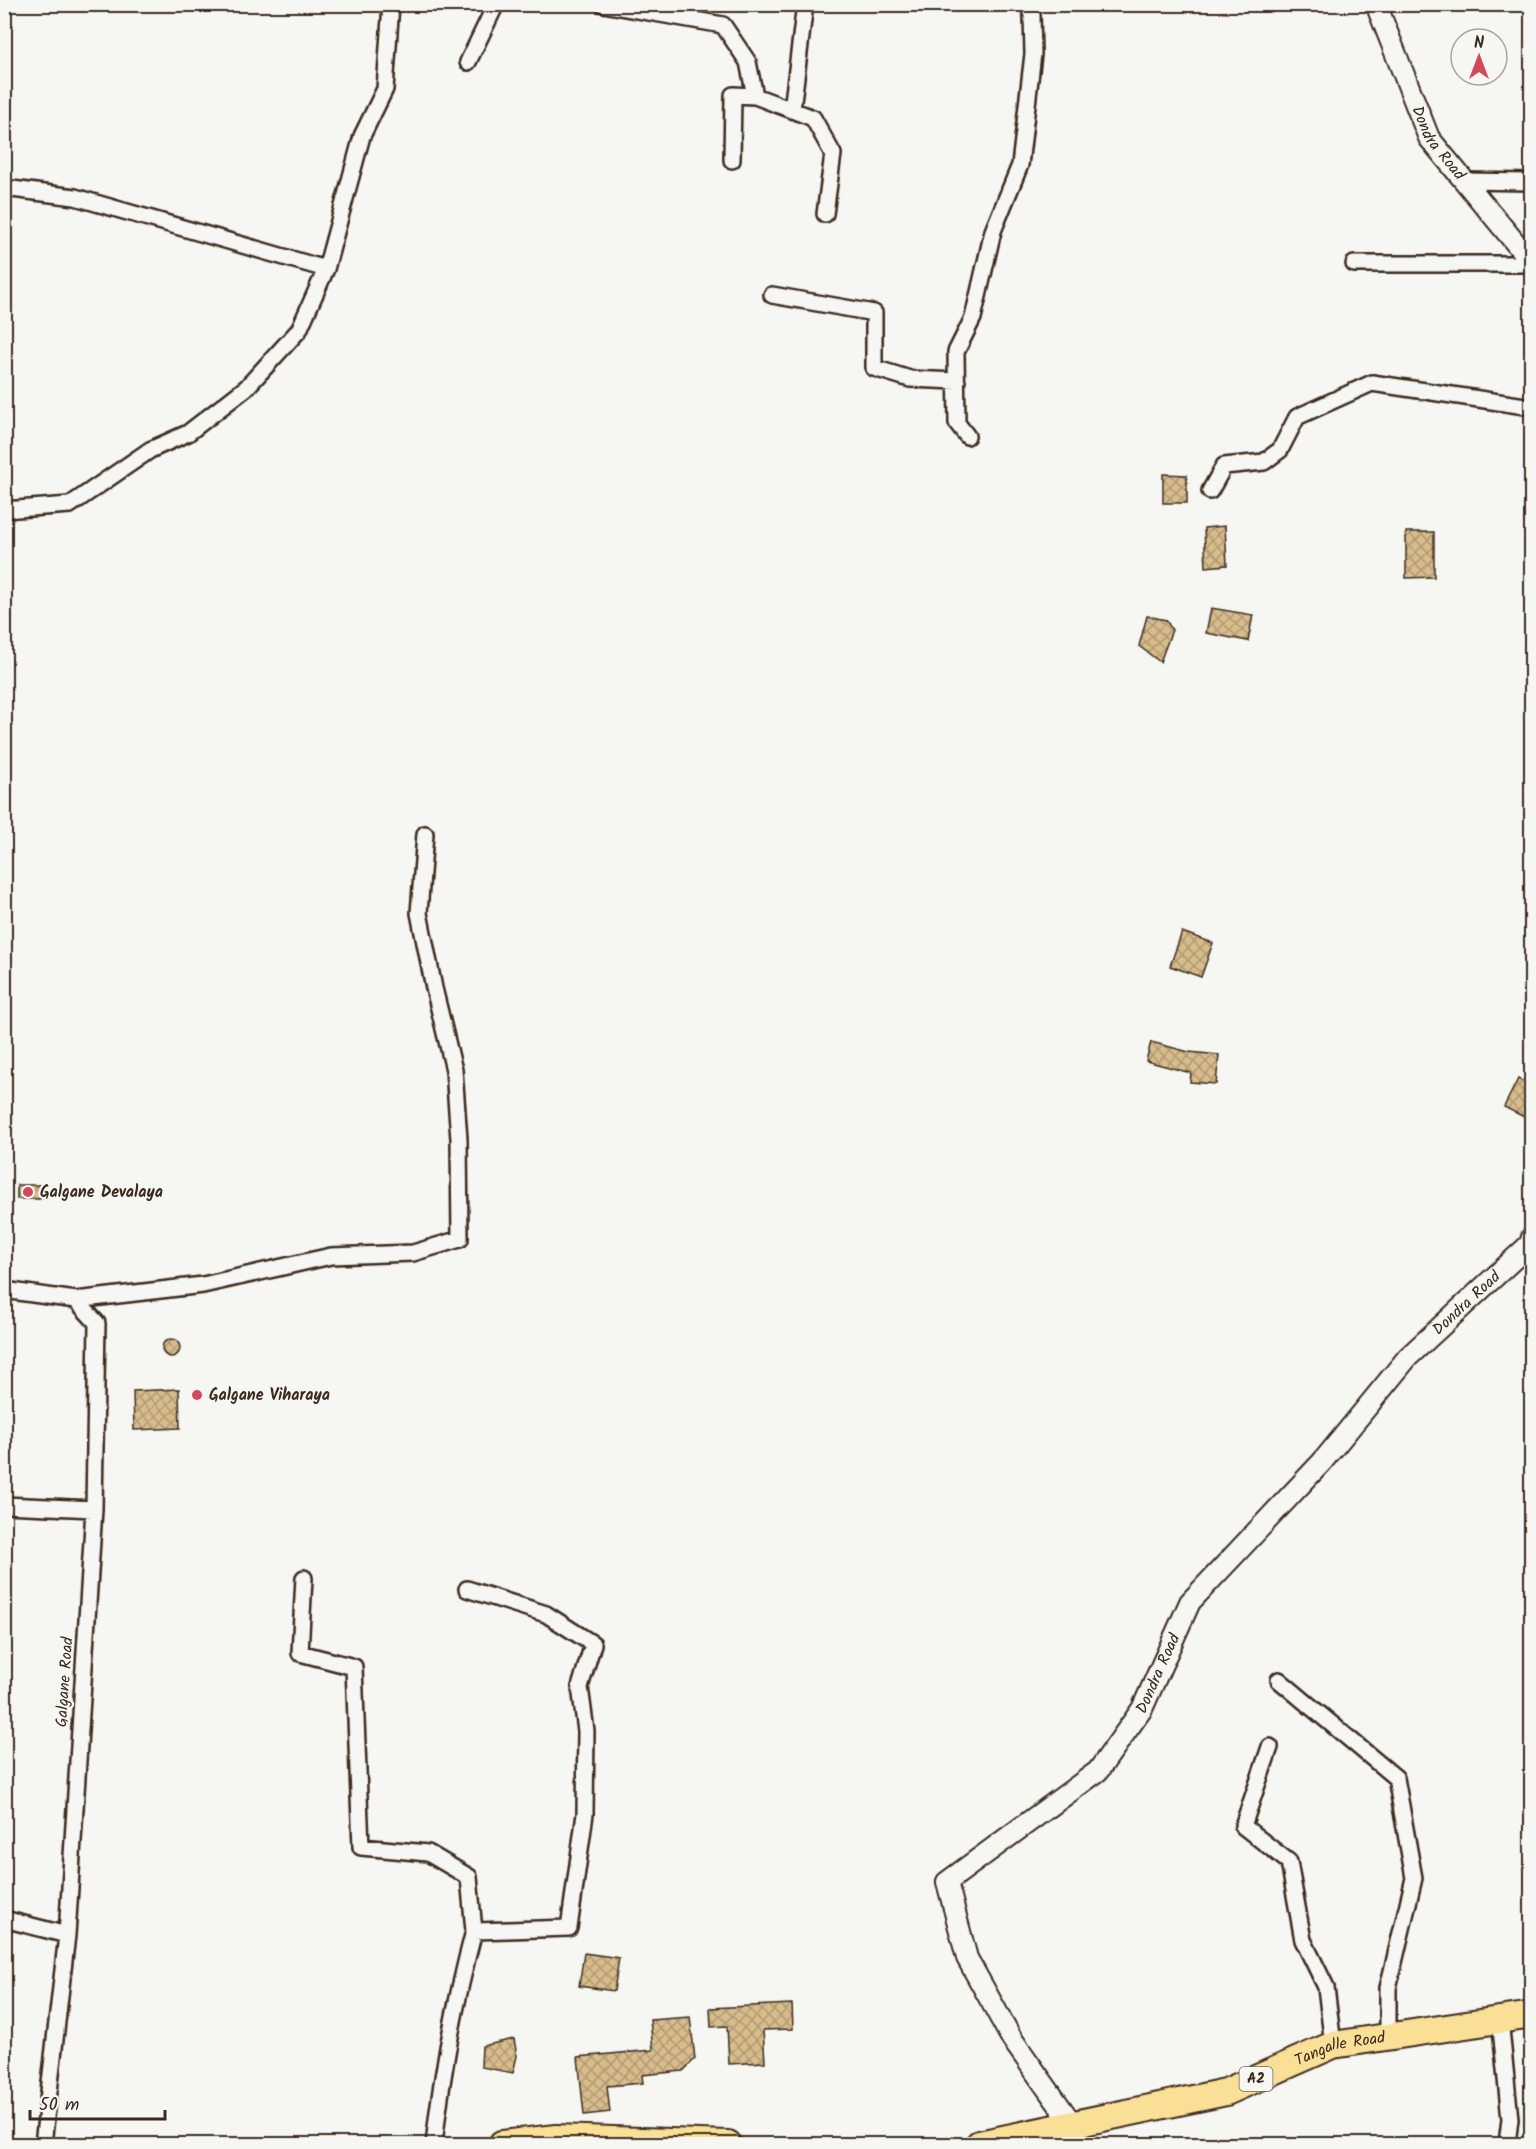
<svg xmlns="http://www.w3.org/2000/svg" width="1536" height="2149" font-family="Kalam,sans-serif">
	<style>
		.building { fill: url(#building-cross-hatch); stroke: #3b2a1e; stroke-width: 1.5 }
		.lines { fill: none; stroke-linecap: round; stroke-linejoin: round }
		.minor-casing { stroke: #3b2a1e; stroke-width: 20 }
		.tertiary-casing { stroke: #3b2a1e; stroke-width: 24 }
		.trunk-casing { stroke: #3b2a1e; stroke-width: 30 }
		.minor { stroke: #f6f6f2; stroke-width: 15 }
		.tertiary { stroke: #f6f6f2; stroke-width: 20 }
		.trunk { stroke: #fadf96; stroke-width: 26 }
		.poi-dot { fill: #d1495b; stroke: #f6f6f2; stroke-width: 2 }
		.labels { text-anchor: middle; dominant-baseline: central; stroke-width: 4.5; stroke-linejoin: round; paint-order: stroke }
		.shield { fill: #f6f6f2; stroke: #73675e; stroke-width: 1.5 }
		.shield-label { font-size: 15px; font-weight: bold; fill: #3b2a1e }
		.street-label { font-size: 16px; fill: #3b2a1e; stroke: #f6f6f2 }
		.poi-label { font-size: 16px; font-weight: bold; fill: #3b2a1e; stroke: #f6f6f2; text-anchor: start }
	</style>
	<defs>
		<pattern id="building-cross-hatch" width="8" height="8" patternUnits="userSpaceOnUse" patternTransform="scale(1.5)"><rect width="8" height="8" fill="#d7bc8c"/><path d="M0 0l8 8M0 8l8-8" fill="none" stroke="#b09972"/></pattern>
	</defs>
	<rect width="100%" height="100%" fill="#f6f6f2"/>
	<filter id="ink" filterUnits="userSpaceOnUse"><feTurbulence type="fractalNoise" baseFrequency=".0167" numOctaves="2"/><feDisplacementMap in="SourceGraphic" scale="12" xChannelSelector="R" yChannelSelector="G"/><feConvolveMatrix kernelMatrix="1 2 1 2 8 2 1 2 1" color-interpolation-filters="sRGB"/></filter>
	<g filter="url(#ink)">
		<path class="building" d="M1163,474L1187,475V503H1163Z
			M1225,526L1227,565L1206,567L1204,528Z
			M1406,532H1434V577L1406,578Z
			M1211,608L1253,615L1248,641L1206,633Z
			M1147,616L1166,620L1172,630L1160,662L1139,646Z
			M1182,932L1213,943L1201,977L1170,966Z
			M1151,1042L1189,1052L1219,1055L1216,1084L1190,1082L1191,1073L1146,1061Z
			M1518,1079L1532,1086V1121L1504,1107Z
			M17,1185H40V1199H17Z
			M162 1348a9 9 0 1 1 18 0a9 9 0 1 1-18 0Z
			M179,1389L180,1428L134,1430L133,1391Z
			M584,1953L619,1958L614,1991L579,1986Z
			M792,2004L793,2029L763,2030L765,2062L729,2064L727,2026L711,2027L710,2008Z
			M690,2017L695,2059L683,2071L642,2075L643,2083L607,2086L610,2112L584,2115L578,2057L653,2050L650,2020Z
			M514,2039L517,2056L513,2073L481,2067L482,2046Z"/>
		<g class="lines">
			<g class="minor-casing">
				<path id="minor" d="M603,4L723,25L748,62L755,96L813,118L833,154L825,214
					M468,62L496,4
					M792,110L805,4
					M732,160L733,95L755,96
					M1463,181L1532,182
					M4,188L75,197L326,269
					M1354,264H1532
					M772,295L874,313V368L910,379L957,381
					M967,436L957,423L956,352L973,318L993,231L1020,165L1033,54L1032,15L1028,4
					M1210,491L1224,466L1264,462L1280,450L1297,417L1372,383L1532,407
					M4,510L70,505L150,450L188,433L246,388L299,330L326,269L362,136L385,89L391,4
					M4,1290L76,1300L97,1323L94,1509L67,1935L43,2144
					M76,1300L203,1285L331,1256L413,1253L460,1239L459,1139L454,1070L434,988L419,913L425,834
					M4,1505L94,1509
					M304,1578L300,1653L354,1667L361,1847L428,1853L469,1877L474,1931
					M1279,1680L1396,1778L1414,1878L1388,1988V2036
					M1270,1747L1243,1826L1289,1862L1303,1940L1326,1987L1333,2045
					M4,1919L67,1935
					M1500,2019L1510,2119L1507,2144
					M434,2144C442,2072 455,2002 474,1931L569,1928L585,1814L586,1731L580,1687L593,1644L546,1614L467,1589"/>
			</g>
			<g class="tertiary-casing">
				<g id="tertiary">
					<path id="s1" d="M1376,4L1429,138L1532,263"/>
					<path id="s2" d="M1073,2125L1012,2039L967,1958L947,1882L1098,1771L1142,1709L1190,1602L1322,1462L1408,1357L1530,1244L1532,1237"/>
				</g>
			</g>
			<g class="trunk-casing">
				<g id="trunk">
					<path d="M502,2144L556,2138L728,2144"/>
					<path id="s3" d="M979,2144L1226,2092L1333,2045L1532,2015"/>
				</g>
			</g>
			<use href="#minor" class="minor"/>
			<use href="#tertiary" class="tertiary"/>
			<use href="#trunk" class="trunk"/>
		</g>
	</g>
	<g class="poi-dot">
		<circle cx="28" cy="1192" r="6"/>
		<circle cx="197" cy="1395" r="6"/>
	</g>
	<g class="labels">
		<rect class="shield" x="1239.5" y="2067" width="33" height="24" rx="4.5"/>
		<g class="shield-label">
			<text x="1256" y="2079">A2</text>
		</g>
		<g class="street-label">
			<text stroke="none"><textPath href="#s1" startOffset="153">Dondra Road</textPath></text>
			<text stroke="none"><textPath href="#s2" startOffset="1065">Dondra Road</textPath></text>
			<text stroke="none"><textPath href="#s2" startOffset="579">Dondra Road</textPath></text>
			<text transform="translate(65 1682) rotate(-86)">Galgane Road</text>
			<text stroke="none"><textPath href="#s3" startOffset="375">Tangalle Road</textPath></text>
		</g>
		<g class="poi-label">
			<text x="40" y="1192">Galgane Devalaya</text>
			<text x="209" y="1395">Galgane Viharaya</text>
		</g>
	</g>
	<rect width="1536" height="2149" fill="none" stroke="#f6f6f2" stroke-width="24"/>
	<rect x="12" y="12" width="1512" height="2125" fill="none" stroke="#3b2a1e" stroke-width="2" filter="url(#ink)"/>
	<g transform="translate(1479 57)"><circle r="28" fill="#f6f6f2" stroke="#aba49d" stroke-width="1.5"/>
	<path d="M0-4.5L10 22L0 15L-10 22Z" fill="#d1495b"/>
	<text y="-9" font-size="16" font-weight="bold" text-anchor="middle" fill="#3b2a1e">N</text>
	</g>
	<path d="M30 2110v9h135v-9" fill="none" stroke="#3b2a1e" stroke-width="3"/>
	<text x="39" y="2110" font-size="18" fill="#3b2a1e" stroke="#f6f6f2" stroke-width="4.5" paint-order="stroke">50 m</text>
</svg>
